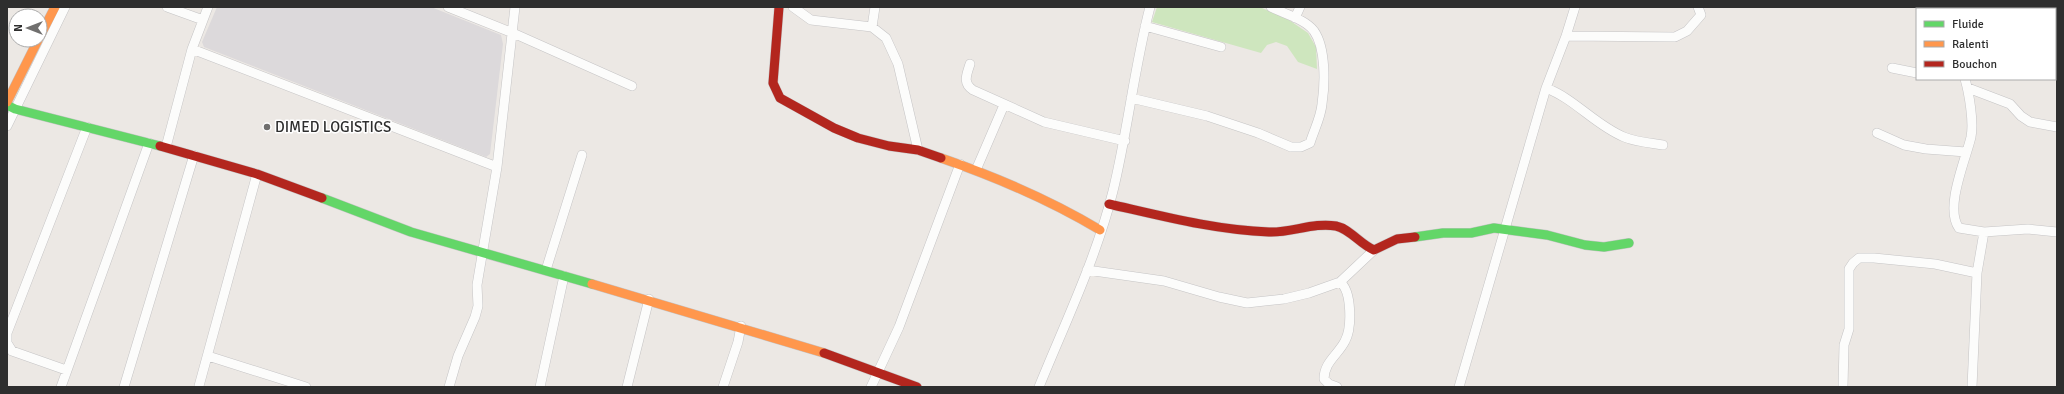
<svg xmlns="http://www.w3.org/2000/svg" width="2064" height="394" font-family="Signika,sans-serif">
	<style>
		.industrial { fill: #dcd9db }
		.green { fill: #cee6be }
		.lines { fill: none; stroke-linecap: round; stroke-linejoin: round }
		.street-casing { stroke: #c5c4c5; stroke-width: 10 }
		.fast-casing { stroke: #c5c4c5; stroke-width: 10 }
		.slow-casing { stroke: #c5c4c5; stroke-width: 10 }
		.jam-casing { stroke: #c5c4c5; stroke-width: 10 }
		.street { stroke: #fcfcfb; stroke-width: 9 }
		.fast { stroke: #63d668; stroke-width: 9 }
		.slow { stroke: #ff974d; stroke-width: 9 }
		.jam { stroke: #b3261e; stroke-width: 9 }
		.poi-dot { fill: #706f6e; stroke: #fff; stroke-width: 1.5 }
		.labels { text-anchor: middle; dominant-baseline: central; stroke-width: 3; stroke-linejoin: round; paint-order: stroke }
		.poi-label { font-size: 15px; fill: #2e2e2e; stroke: #fff; text-anchor: start }
	</style>
	<rect width="100%" height="100%" fill="#ece8e4"/>
	<path class="industrial" d="M217,7H431L501,35L503,44L490,154L486,157L204,47L202,42Z"/>
	<path class="green" d="M1157,7L1262,8L1289,20L1308,33L1316,47L1317,69L1298,62L1287,46L1276,42L1267,45L1261,53L1152,22Z"/>
	<g class="lines">
		<g class="street-casing">
			<path id="street" d="M167,7L203,20
				M448,7L513,33L632,86
				M793,7L811,20L872,27L886,38L898,64L918,150
				M1957,7V9
				M1295,18L1300,7
				M1145,26L1221,47
				M872,27L875,7
				M1566,36L1675,37L1687,31L1701,15L1698,7
				M192,49L497,167
				M970,64C967,74 962,83 973,90L1044,122L1125,141
				M1892,68L1917,73
				M1965,79C1969,93 1974,122 1971,137C1966,159 1944,208 1959,228L1984,232L2028,229L2057,232
				M1546,88C1575,99 1595,125 1624,137C1636,142 1650,143 1663,145
				M1968,88L2010,104L2021,116L2030,122L2057,127
				M1131,98L1207,116L1258,133L1291,147H1301L1310,143C1314,130 1321,117 1322,104C1325,84 1326,48 1314,31C1305,19 1284,14 1271,7
				M7,126L65,7
				M1877,133L1904,145L1926,149L1966,152
				M166,147L192,49L208,7
				M976,170L1004,105
				M546,270L582,155
				M1087,270L1164,281L1219,297L1247,303L1284,299L1309,293L1340,282L1374,250
				M208,356L306,387
				M66,370L12,351L7,343V333L87,127
				M199,386L257,174
				M61,387L149,143
				M124,387L194,155
				M449,387L458,356L475,317L478,306L477,285L497,167L515,7
				M540,387L564,276
				M627,387L649,299
				M723,387L738,342L741,326
				M871,387L899,327L960,164
				M1039,387C1065,323 1096,259 1113,191C1128,130 1134,68 1150,7
				M1337,387L1329,384L1324,379C1324,362 1338,355 1345,341C1352,328 1352,291 1340,282
				M1459,387L1546,88L1566,36L1575,7
				M1843,387L1844,345L1849,329V269L1853,263L1859,258H1874L1935,264L1977,273
				M1972,387L1977,273L1984,232"/>
		</g>
		<g class="fast-casing">
			<path id="fast" d="M7,105L15,109L160,146
				M322,198L411,232L592,284
				M1415,237L1443,233H1471L1494,228L1547,235L1585,245L1604,247L1629,243"/>
		</g>
		<g class="slow-casing">
			<path id="slow" d="M40,36L55,7
				M7,102L38,40
				M941,158C996,177 1050,200 1100,230
				M592,284L824,353"/>
		</g>
		<g class="jam-casing">
			<path id="jam" d="M779,7L773,83L780,98L834,128L858,138L889,146L918,150L941,158
				M160,146L257,174L322,198
				M1109,204C1162,216 1215,230 1269,232C1291,233 1314,222 1336,226C1350,229 1360,244 1374,250L1397,239L1415,237
				M824,353L917,387"/>
		</g>
		<use href="#street" class="street"/>
		<use href="#fast" class="fast"/>
		<use href="#slow" class="slow"/>
		<use href="#jam" class="jam"/>
	</g>
	<circle class="poi-dot" cx="267" cy="127" r="4"/>
	<g class="labels">
		<g class="poi-label">
			<text x="275" y="127">DIMED LOGISTICS</text>
		</g>
	</g>
	<rect width="2064" height="394" fill="none" stroke="#2e2e2e" stroke-width="16"/>
	<rect x="1916" y="8" width="140" height="72" fill="#ffffff" stroke="#ababab"/>
	<rect x="1924" y="21" width="20" height="6" fill="#63d668" stroke="#ababab"/>
	<text x="1952" y="28" font-size="12" fill="#2e2e2e">Fluide</text>
	<rect x="1924" y="41" width="20" height="6" fill="#ff974d" stroke="#ababab"/>
	<text x="1952" y="48" font-size="12" fill="#2e2e2e">Ralenti</text>
	<rect x="1924" y="61" width="20" height="6" fill="#b3261e" stroke="#ababab"/>
	<text x="1952" y="68" font-size="12" fill="#2e2e2e">Bouchon</text>
	<g transform="translate(28 28) rotate(270)"><circle r="19" fill="#ffffff" stroke="#ababab"/>
	<path d="M0-3L7 15L0 10L-7 15Z" fill="#706f6e"/>
	<text y="-6" font-size="11" font-weight="bold" text-anchor="middle" fill="#2e2e2e">N</text>
	</g>
</svg>
